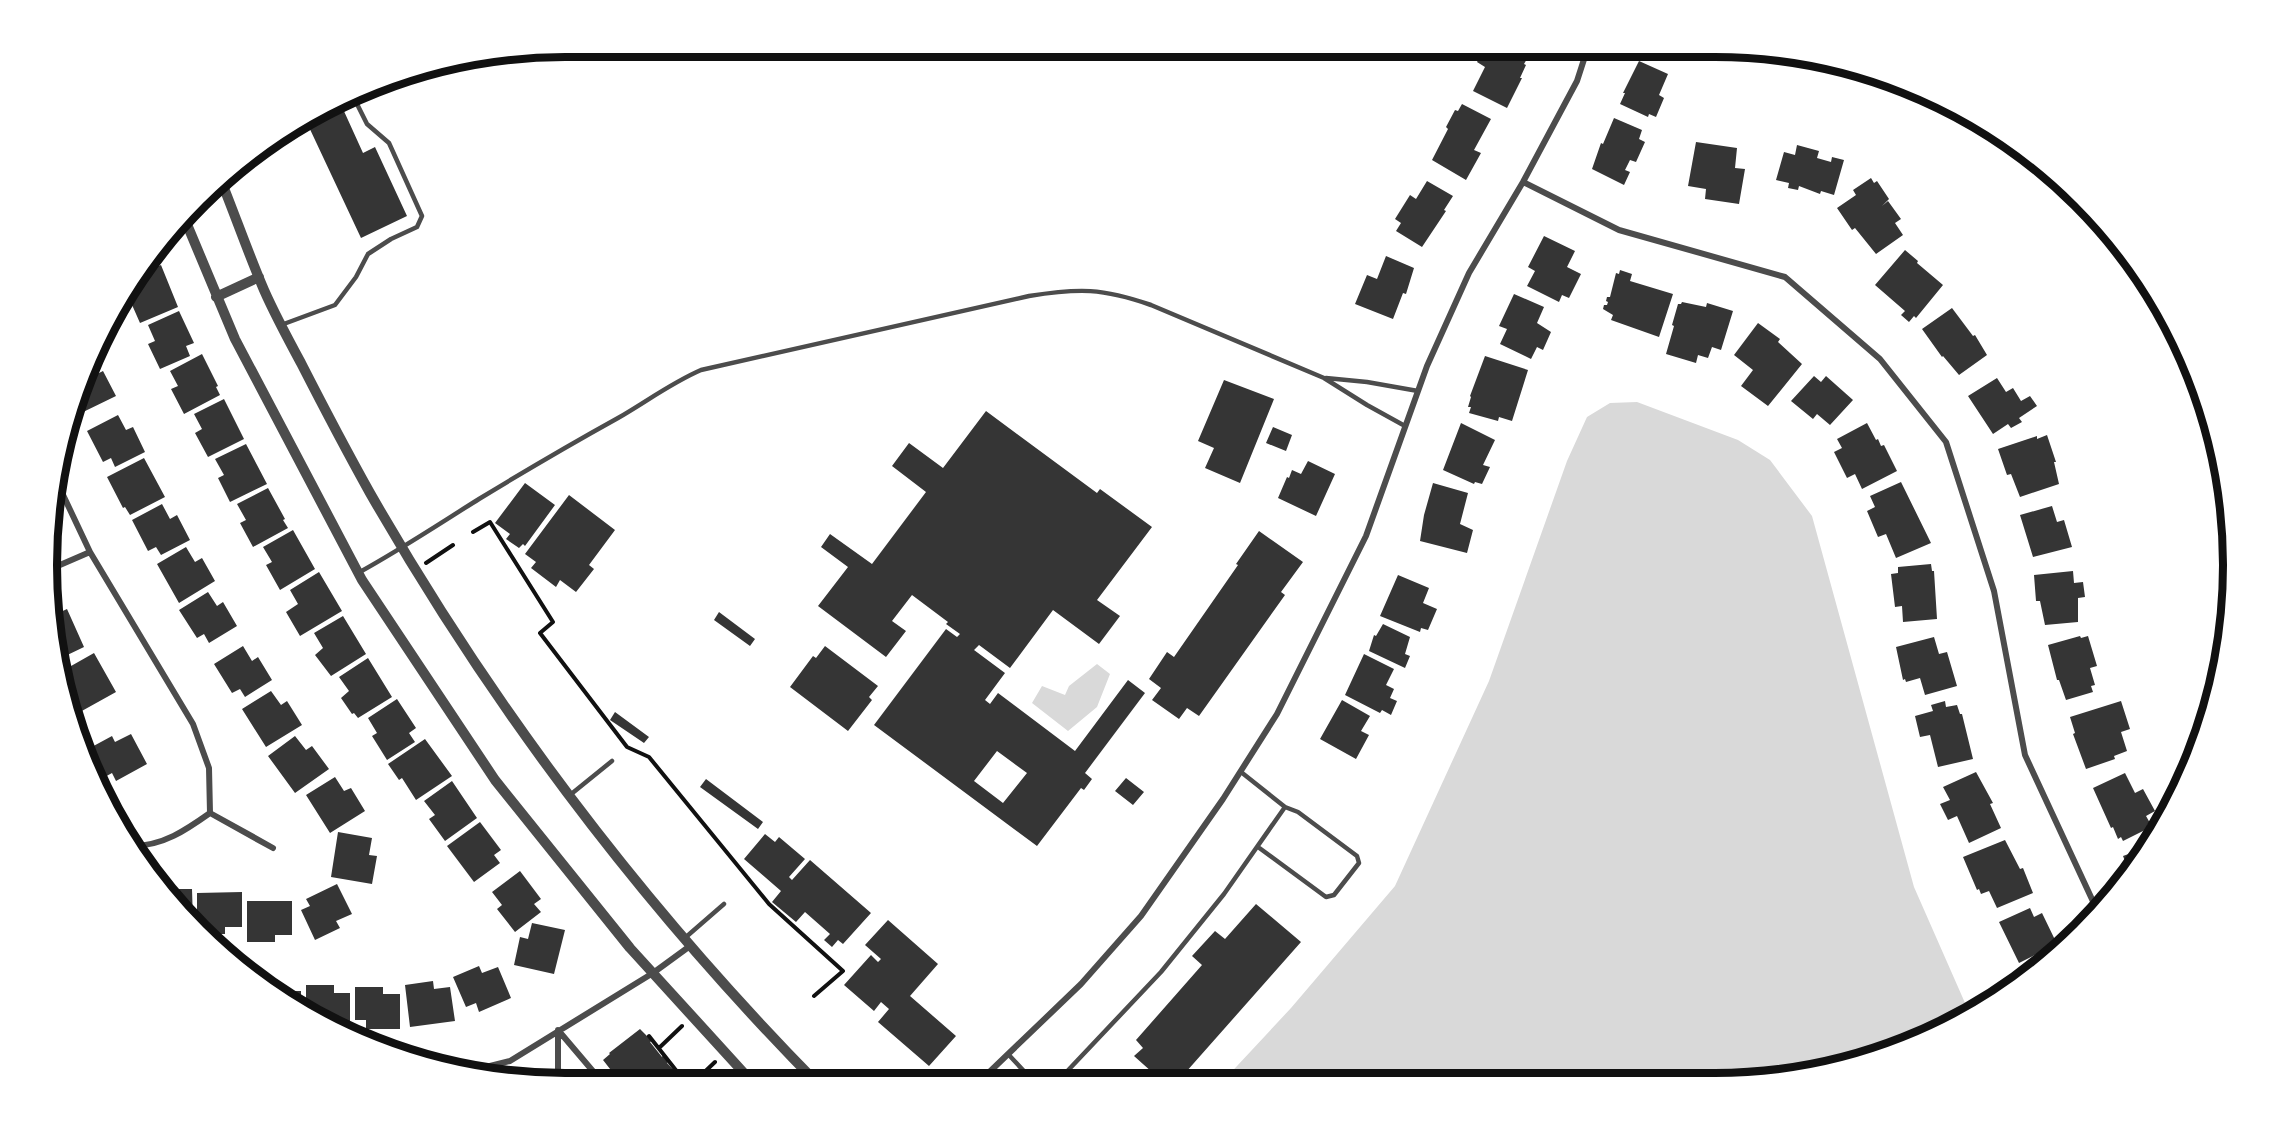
<svg xmlns="http://www.w3.org/2000/svg" width="2280" height="1130" font-family="Karla,sans-serif">
	<style>
		.water { fill: #d9d9d9 }
		.building { fill: #353535; fill-rule: evenodd }
		.lines { fill: none; stroke-linecap: round; stroke-linejoin: round }
		.path { stroke: #111; stroke-width: 4 }
		.service { stroke: #4c4c4c; stroke-width: 4.5 }
		.minor { stroke: #4c4c4c; stroke-width: 6 }
		.tertiary { stroke: #4c4c4c; stroke-width: 10 }
		.rim { fill: none; stroke: #111; stroke-width: 8 }
	</style>
	<rect width="100%" height="100%" fill="#fff"/>
	<path class="water" d="M1637,402L1738,440L1770,460L1812,516L1914,887L1969,1012L1914,1044L1783,1079L1223,1081L1291,1008L1395,886L1489,681L1567,461L1587,417L1610,403Z
		M1097,664L1110,674L1097,707L1068,731L1032,703L1042,686L1065,695L1069,686Z"/>
	<path class="building" d="M1485,47H1534L1524,64L1526,65L1520,78H1522L1507,108L1473,91L1485,67L1477,62Z
		M1645,47H1679L1676,58L1644,50Z
		M1639,61L1668,74L1659,95L1664,98L1656,117L1649,114L1648,117L1620,104L1625,93H1623Z
		M1462,104L1491,119L1474,150L1481,153L1466,180L1432,160L1448,129L1446,127L1455,110L1458,111Z
		M343,109L363,153L375,147L407,216L361,238L308,125Z
		M1614,118L1642,130L1639,139L1645,142L1636,162L1630,160L1625,170L1630,172L1624,185L1592,169L1601,143L1603,144Z
		M1696,142L1737,148L1735,168L1745,169L1739,204L1705,199L1706,189L1688,186Z
		M1797,145L1819,151L1817,158L1831,162L1832,157L1844,160L1834,195L1821,191L1820,194L1799,186L1798,190L1788,188L1789,183L1776,180L1784,152L1795,155Z
		M1871,178L1874,183L1877,181L1889,199L1882,206L1888,201L1901,219L1895,223L1903,235L1876,254L1855,228L1852,230L1837,208L1856,195L1853,190Z
		M1427,181L1453,196L1444,210L1446,211L1422,247L1396,231L1401,223L1395,219L1410,195L1416,199Z
		M1544,236L1575,251L1567,267L1581,274L1569,298L1562,295L1559,302L1527,286L1535,271L1528,267Z
		M1905,250L1918,261L1917,263L1943,285L1916,318L1914,316L1909,322L1901,315L1905,311L1875,285Z
		M155,254L158,261L142,268Z
		M1386,256L1414,268L1406,294L1403,293L1393,319L1355,304L1367,275L1377,279Z
		M161,265L178,307L140,323L129,298L136,295L131,283L135,276Z
		M1620,270L1632,274L1630,281L1673,294L1659,337L1611,320L1613,315L1603,309L1604,305H1607L1608,302L1606,301L1607,297H1610L1616,273L1619,274Z
		M1514,294L1544,307L1537,323L1551,332L1543,350L1537,347L1531,359L1500,344L1507,329L1499,326Z
		M1682,302L1706,307L1707,303L1733,311L1721,350L1712,347L1708,358L1698,355L1696,363L1666,354L1674,326L1672,325L1678,304H1681Z
		M1952,308L1973,336L1975,335L1987,355L1959,375L1943,356L1942,357L1922,329Z
		M179,311L194,343L186,346L190,356L160,369L148,344L155,341L148,325Z
		M1758,323L1780,339L1778,342L1802,364L1768,406L1741,386L1753,370L1734,355Z
		M202,354L218,386L216,387L220,395L184,414L171,389L178,386L170,371Z
		M1485,356L1528,370L1512,421L1499,417L1498,421L1469,413L1471,407H1468L1471,397L1470,396Z
		M90,359L97,374L103,371L116,396L79,414L74,405Z
		M1814,376L1821,382L1826,376L1853,400L1830,425L1817,414L1813,419L1791,401Z
		M1997,378L2006,392L2013,388L2021,401L2030,396L2037,406L2019,418L2022,422L2011,428L2008,424L1993,434L1968,396Z
		M1224,380L1274,399L1240,483L1205,468L1214,448L1198,441Z
		M224,399L244,439L208,457L195,433L202,429L194,414Z
		M986,411L1097,493L1100,489L1152,527L1097,600L1120,616L1099,644L1053,610L1010,668L979,645L974,650L1005,673L985,700L990,704L998,693L1075,751L1128,680L1145,693L1085,773L1092,779L1084,790L1081,788L1037,846L874,725L946,629L957,637L960,634L946,624L948,622L912,595L892,621L906,631L886,657L818,606L848,567L821,547L830,534L872,564L926,492L892,466L909,443L943,468ZM997,751L1027,773L1003,803L974,781Z
		M118,415L126,430L133,427L145,452L115,467L111,458L103,462L87,431Z
		M1461,423L1495,440L1483,465L1490,467L1482,484L1475,482L1474,484L1443,470Z
		M1867,423L1876,440L1878,439L1881,446L1884,445L1897,471L1862,489L1855,474L1847,478L1834,452L1842,448L1837,439Z
		M1273,427L1292,435L1286,451L1266,443Z
		M2047,435L2056,462H2054L2059,484L2020,497L2011,474L2007,475L1998,449L2037,436V439Z
		M246,444L267,484L230,502L218,478L224,475L215,459Z
		M144,458L165,497L130,515L125,507L123,508L107,477Z
		M1308,461L1335,474L1316,516L1278,498L1287,477L1289,478L1292,470L1301,474Z
		M1901,482L1931,543L1896,558L1886,534L1878,537L1867,511L1875,507L1870,496Z
		M525,483L555,505L525,546L523,544L519,548L506,539L510,534L495,523Z
		M1433,483L1468,493L1460,524L1473,530L1467,553L1420,541L1424,515Z
		M268,488L285,519L283,520L288,528L253,547L240,523L246,520L237,504Z
		M569,495L615,530L589,565L594,569L576,592L560,580L556,587L531,568L536,562L525,554Z
		M162,504L170,519L177,515L190,540L161,555L156,547L148,551L132,520Z
		M2052,506L2057,522L2064,520L2072,547L2033,557L2020,515Z
		M293,530L315,569L280,590L266,565L272,562L263,547Z
		M1259,531L1303,562L1281,592L1285,595L1199,716L1187,708L1179,719L1152,700L1161,688L1149,679L1167,652L1174,657L1238,565L1236,564Z
		M186,547L195,562L202,558L215,581L179,603L157,564Z
		M1931,564L1932,571H1934L1937,619L1903,622L1902,606L1895,607L1891,574L1898,573V567Z
		M2073,571L2074,583L2083,582L2085,597L2078,598V622L2045,625L2040,601H2036L2034,575Z
		M319,572L342,611L300,636L286,612L298,604L290,590Z
		M1398,575L1429,588L1423,603L1437,609L1428,630L1421,628L1420,632L1380,616Z
		M208,592L217,606L223,602L237,626L209,643L204,634L197,638L179,610Z
		M67,609L84,647L59,659L51,633L52,616Z
		M719,612L755,639L750,646L714,620Z
		M343,616L366,654L331,676L315,655L323,648L314,633Z
		M1383,624L1410,637L1405,654L1410,656L1405,668L1369,651L1374,635L1376,636Z
		M2080,636L2081,638L2088,636L2097,666L2090,668L2095,685L2091,686L2093,692L2066,700L2059,680H2057L2048,645Z
		M1934,637L1939,654L1947,652L1957,686L1925,695L1920,678L1906,682L1905,679L1903,680L1896,647Z
		M243,646L252,661L258,657L272,680L245,697L240,689L232,693L214,664Z
		M825,646L878,686L869,697L872,700L848,731L790,687L813,656L816,658Z
		M94,653L116,692L80,712L70,694L68,687L73,684L64,670Z
		M1364,654L1394,669L1386,685L1394,689L1390,698L1397,701L1391,715L1382,710L1380,713L1345,695Z
		M368,658L392,697L358,718L354,713L352,714L341,698L349,691L339,677Z
		M271,691L281,705L287,701L302,725L266,747L242,709Z
		M397,699L416,728L409,733L415,742L387,760L372,736L377,733L368,718Z
		M1342,700L1370,716L1361,731L1369,735L1356,759L1320,739Z
		M1945,701L1946,707L1957,705L1960,714H1962L1973,759L1938,767L1930,735L1920,737L1915,716L1933,711L1931,705Z
		M2121,701L2130,729L2121,732L2127,751L2114,756L2115,759L2086,769L2073,734L2075,733L2070,717Z
		M615,712L649,737L644,743L610,720Z
		M131,734L147,764L116,781L112,773L103,778L88,749L112,736L115,742Z
		M295,736L306,750L312,746L329,769L295,793L268,756Z
		M425,739L452,776L416,800L402,778L399,780L388,764Z
		M1976,772L1993,803L1990,804L2001,828L1969,843L1957,816L1948,820L1940,804L1950,800L1943,787Z
		M2125,773L2135,793L2143,789L2155,811L2146,816L2150,823L2147,825L2149,828L2123,841L2121,837L2118,839L2113,827L2111,828L2093,788Z
		M335,777L344,791L351,788L365,811L330,833L306,795Z
		M1126,778L1144,792L1133,805L1115,791Z
		M706,779L763,822L758,829L700,787Z
		M452,781L477,818L445,841L429,819L435,815L424,801Z
		M480,822L501,850L494,855L500,863L474,882L447,846Z
		M338,832L372,838L369,855L377,856L372,884L331,877Z
		M765,834L775,842L779,837L805,859L789,877L792,880L810,860L871,913L843,944L838,940L832,947L824,940L830,934L805,912L796,922L772,902L781,891L744,859Z
		M2005,840L2020,869L2023,868L2033,893L1997,908L1989,891L1981,894L1979,889L1977,890L1963,857Z
		M2145,848L2130,874L2123,856Z
		M520,871L541,899L534,904L541,912L515,932L497,909L502,905L492,892Z
		M337,884L352,914L336,921L340,928L315,940L301,910L310,906L306,899Z
		M162,889H192L193,922L181,910Z
		M242,892V927H225V934H204L197,927V893Z
		M247,901H292V935H275V942H247Z
		M1256,904L1301,942L1178,1081H1162L1134,1056L1143,1048L1136,1040L1202,965L1192,956L1215,931L1225,939Z
		M2030,908L2034,917L2042,913L2057,944L2019,963L1999,922Z
		M888,920L938,964L910,996L956,1036L929,1066L878,1022L889,1009L881,1002L874,1011L844,985L871,955L878,962L881,959L865,945Z
		M532,923L565,930L554,974L514,965L520,937L528,939Z
		M479,966L482,973L498,967L511,998L479,1012L476,1003L466,1007L453,977Z
		M433,981L434,989L450,987L455,1021L410,1027L405,985Z
		M269,984H284V991H301V1003Z
		M306,985H334V993H350V1028H341L306,1006Z
		M355,987H383V994H400V1029H366V1020H355Z
		M640,1029L652,1041L650,1042L662,1057L663,1055L668,1062L667,1063L682,1079L680,1080L683,1083H621L603,1060L610,1054L609,1053Z"/>
	<g class="lines">
		<path class="path" d="M473,532L490,522L553,622L540,633L627,747L649,757L769,904L843,971L814,996
			M426,563L453,545
			M649,1036L686,1083
			M659,1048L682,1026
			M693,1083L715,1062"/>
		<path class="service" d="M281,325L335,305L356,277L368,254L391,239L417,227L422,216L389,143L367,124L354,98
			M1326,378L1367,382L1418,391
			M358,573C400,550 439,524 479,499C525,471 571,444 618,418C646,402 671,383 701,370L1029,296C1079,288 1102,288 1151,305L1324,378L1367,405L1405,426
			M570,795L612,761
			M1258,847L1326,897L1334,895L1359,863L1357,856L1298,812L1285,807
			M686,937L724,904
			M1008,1054L1034,1082
			M1057,1082L1161,972L1224,894L1285,807L1241,772"/>
		<path class="minor" d="M1523,182L1619,230L1785,277L1880,359L1946,442L1994,591L2025,755L2097,910
			M56,480L90,552L193,724L209,768L210,813L273,848
			M53,568L90,552
			M132,846C163,846 186,830 210,813
			M462,1073L510,1061L653,973L690,946
			M979,1082L1081,984L1141,916L1223,799L1277,714L1366,536L1427,366L1469,273L1523,182L1577,81L1588,47
			M558,1083V1030L603,1083"/>
		<path class="tertiary" d="M222,183C236,218 249,255 264,290C275,315 288,339 301,363C323,406 346,450 370,493C493,708 643,906 817,1083
			M186,222L235,339L362,580L495,780L630,948L753,1083
			M216,297L259,277"/>
	</g>
	<path d="M0 0H2280V1130H0ZM565 57H1715A508 508 0 0 1 2223 565V565A508 508 0 0 1 1715 1073H565A508 508 0 0 1 57 565V565A508 508 0 0 1 565 57Z" fill="#fff" fill-rule="evenodd"/>
	<path class="rim" d="M565 57H1715A508 508 0 0 1 2223 565V565A508 508 0 0 1 1715 1073H565A508 508 0 0 1 57 565V565A508 508 0 0 1 565 57Z"/>
</svg>
